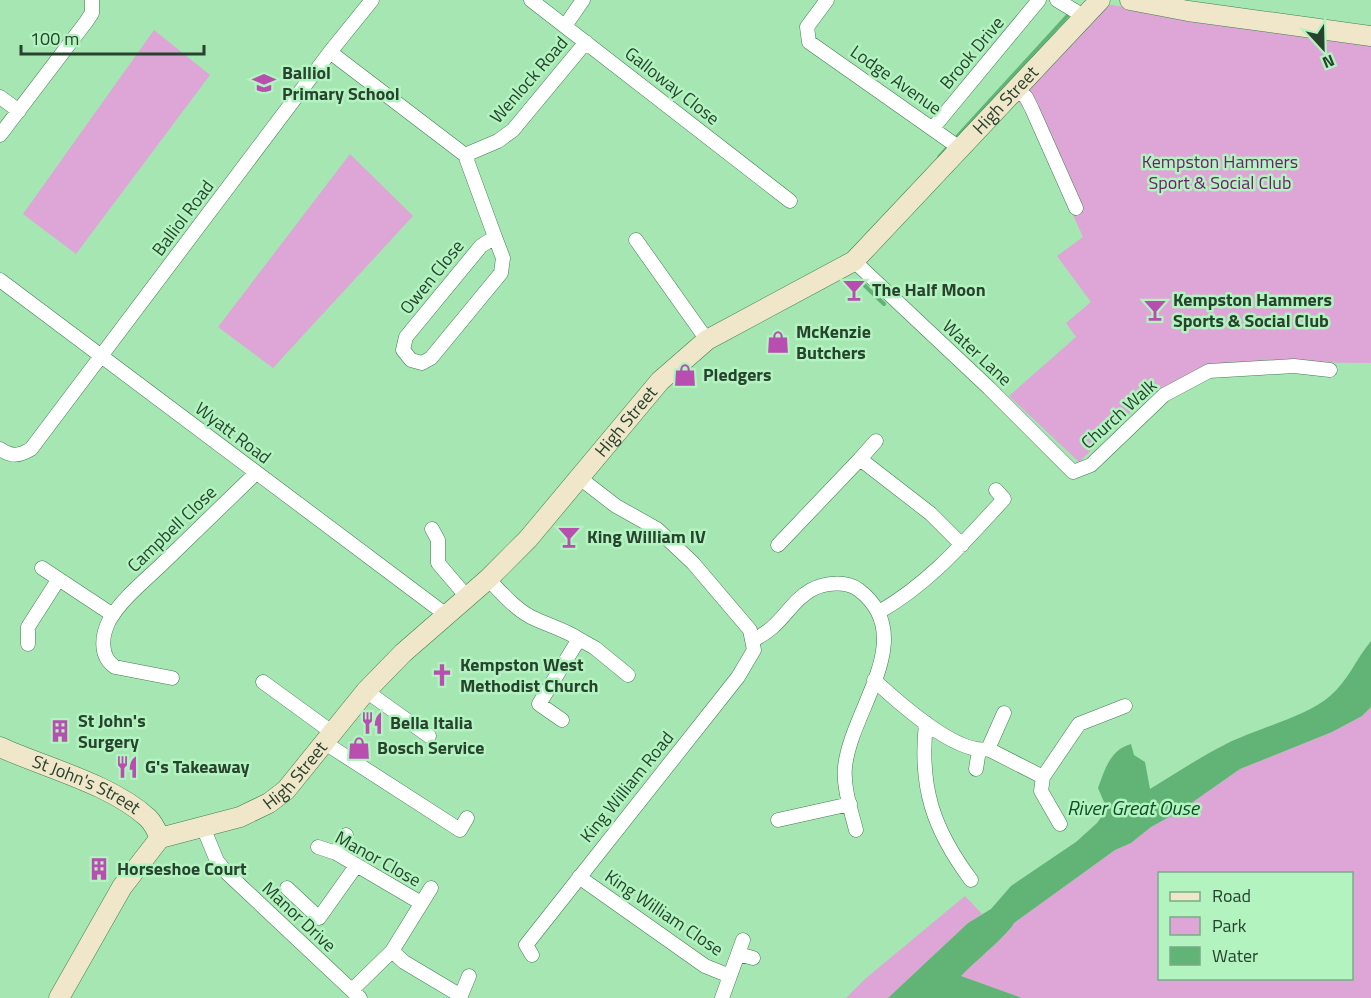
<svg xmlns="http://www.w3.org/2000/svg" width="1371" height="998" font-family="'Titillium Web',sans-serif">
<rect width="100%" height="100%" fill="#a5e6b3"/>
<path fill="#dda6d6" fill-rule="evenodd" d="M1110,5L1371,39V363L1272,362L1207,368L1147,396L1079,462L1009,396L1076,337L1066,323L1091,302L1057,256L1083,237L1027,113L1016,99L1085,25Z
M154,30L210,75L76,254L23,214Z
M350,154L413,216L273,368L218,327Z
M1371,707V998H1022L960,976C972,964 1009,934 1014,923L1115,850L1131,843L1151,827L1180,811L1240,769L1332,732L1362,716ZM1160,874H1352V978H1160Z
M965,896L982,914L968,923L888,998H846L865,979Z"/>
<path fill="#61b476" d="M1371,641V707L1362,716L1332,732L1240,769L1180,811L1151,827L1131,843L1115,850L1014,923C1009,934 973,963 961,976L1022,998H888L968,923L991,909L1011,886L1076,842L1097,823L1107,809L1098,788C1105,769 1110,750 1131,744L1134,755L1145,762L1150,789C1175,774 1200,757 1226,744C1255,729 1306,717 1330,696C1348,681 1356,659 1371,641Z"/>
<g fill="none" stroke-linecap="round" stroke-linejoin="round">
<path stroke="#61b476" stroke-width="4" d="M955,139L1071,12
M939,157L950,145
M860,281L884,304"/>
<g stroke="#417f51" stroke-width="15">
<path id="street" d="M531,0L790,201
M827,0L807,27L809,42L961,149
M1057,0L1085,17
M565,26L583,0
M330,52L465,155L495,237
M1016,90L1026,97L1032,109L1076,208
M0,97L19,111
M933,128L1039,0
M0,135L86,22L92,13V0
M465,155L498,141L513,130L586,42
M495,237L503,258L501,273L431,358L422,363L411,360L403,350L406,337L481,246Z
M636,240L707,340
M854,261L989,388L1073,472L1091,465L1164,395L1209,371L1294,366L1330,370
M0,280L445,614
M876,441L860,459L931,514L962,545
M0,449C12,457 19,456 31,449L330,52L372,0
M432,529L438,540V563L467,597
M778,545L860,459
M42,568L113,615
M488,579C501,592 514,608 531,617C547,625 564,629 579,639L539,704L562,720
M879,612C930,583 965,541 1004,499L996,490
M579,639L595,648L628,675
M753,640C783,626 788,603 811,590C825,582 847,581 859,590C920,637 851,709 845,767C843,787 851,810 856,830
M28,644V627L58,580
M172,678L115,667C100,657 101,637 109,621C120,601 142,583 159,567C192,535 224,504 256,473
M874,680C898,702 956,755 988,749L1043,777L1079,724L1125,706
M263,682L333,733
M366,691L429,736
M926,723C919,787 933,829 971,880
M325,743L460,830L467,818
M988,749L1004,713
M976,769L979,750
M1043,777L1041,791L1060,824
M778,820L850,804
M203,827L217,861L227,873L360,998
M318,847L336,853L421,903
M336,853L346,835
M579,877L705,966L730,976
M287,888L319,918L356,866
M392,951L404,962L461,996
M738,954L753,958
M532,955L526,945L738,677L754,650L750,630L693,563L657,529L616,506L581,479
M352,990L392,951L431,888
M460,998L469,976
M722,998L743,940"/>
</g>
<g stroke="#417f51" stroke-width="21">
<g id="secondary">
<path d="M1130,0L1188,11L1371,36"/>
<path id="s1" d="M0,747C46,768 111,784 148,818C153,823 157,831 160,838"/>
<path id="s2" d="M160,838L240,817L269,803L286,790L366,691L403,653L488,579L528,539L660,381L707,340L854,261L1100,0"/>
<path d="M59,998L122,887L160,838"/>
</g>
</g>
<use href="#street" stroke="#fff" stroke-width="14"/>
<use href="#secondary" stroke="#f0e6ca" stroke-width="20"/>
</g>
<defs>
<g id="school-bare" transform="scale(1.8)"><path d="M0-5L7-2L0 1L-7-2ZM-4 1L0 2.5L4 1V4Q0 6-4 4Z" fill="#b84eb0" stroke="#b2f3c0" stroke-width="2.5" paint-order="stroke"/></g>
<g id="bar-bare" transform="scale(1.8)"><path d="M-6-5H6L.8 .8V4.5H3.5V6h-7V4.5H-.8V.8Z" fill="#b84eb0" stroke="#b2f3c0" stroke-width="2.5" paint-order="stroke"/></g>
<g id="shop-bare" transform="scale(1.8)"><path d="M-5-2.5h2.3a2.7 3.5 0 0 1 5.4 0H5L5.5 6h-11ZM-1.5-2.5h3a1.5 2.3 0 0 0-3 0Z" fill="#b84eb0" stroke="#b2f3c0" stroke-width="2.5" paint-order="stroke"/></g>
<g id="church-bare" transform="scale(1.8)"><path d="M-1.2-6h2.4v3.5h3.3v2.4h-3.3V6h-2.4V-.1h-3.3v-2.4h3.3Z" fill="#b84eb0" stroke="#b2f3c0" stroke-width="2.5" paint-order="stroke"/></g>
<g id="restaurant-bare" transform="scale(1.8)"><path d="M-5-6h1v4h1v-4h1v4h1v-4h1v5L-1.5 .5V6h-2V.5L-5-1ZM5-6V6H3V1.5H1.5Q1.5-4 5-6Z" fill="#b84eb0" stroke="#b2f3c0" stroke-width="2.5" paint-order="stroke"/></g>
<g id="building-bare" transform="scale(1.8)"><path d="M-4-6H4V6H1V3H-1V6H-4ZM-2.5-4.3h1.7v1.8h-1.7ZM.8-4.3h1.7v1.8H.8ZM-2.5-1h1.7V.8h-1.7ZM.8-1h1.7V.8H.8Z" fill="#b84eb0" stroke="#b2f3c0" stroke-width="2.5" paint-order="stroke"/></g>
</defs>
<g fill-rule="evenodd">
<use href="#school-bare" x="264" y="83"/>
<use href="#bar-bare" x="854" y="290"/>
<use href="#bar-bare" x="1155" y="310"/>
<use href="#shop-bare" x="778" y="342"/>
<use href="#shop-bare" x="685" y="375"/>
<use href="#bar-bare" x="569" y="537"/>
<use href="#church-bare" x="442" y="675"/>
<use href="#restaurant-bare" x="372" y="723"/>
<use href="#building-bare" x="60" y="731"/>
<use href="#shop-bare" x="359" y="748"/>
<use href="#restaurant-bare" x="127" y="767"/>
<use href="#building-bare" x="99" y="869"/>
</g>
<g text-anchor="middle" stroke-width="5" stroke-linejoin="round" paint-order="stroke">
<g font-size="18" fill="#27422d" stroke="#b2f3c0">
<text transform="translate(972 53) rotate(-50)" y="6">Brook Drive</text>
<text transform="translate(529 80) rotate(-49)" y="6">Wenlock Road</text>
<text transform="translate(896 80) rotate(35)" y="6">Lodge Avenue</text>
<text transform="translate(672 86) rotate(38)" y="6">Galloway Close</text>
<text dy="6" stroke="none"><textPath href="#s2" startOffset="1142">High Street</textPath></text>
<text transform="translate(183 218) rotate(-53)" y="6">Balliol Road</text>
<text transform="translate(432 277) rotate(-51)" y="6">Owen Close</text>
<text transform="translate(977 353) rotate(43)" y="6">Water Lane</text>
<text transform="translate(1119 414) rotate(-42)" y="6">Church Walk</text>
<text dy="6" stroke="none"><textPath href="#s2" startOffset="639">High Street</textPath></text>
<text transform="translate(233 433) rotate(37)" y="6">Wyatt Road</text>
<text transform="translate(172 529) rotate(-44)" y="6">Campbell Close</text>
<text dy="6" stroke="none"><textPath href="#s2" startOffset="153">High Street</textPath></text>
<text dy="6" stroke="none"><textPath href="#s1" startOffset="94">St John's Street</textPath></text>
<text transform="translate(627 787) rotate(-51)" y="6">King William Road</text>
<text transform="translate(378 859) rotate(29)" y="6">Manor Close</text>
<text transform="translate(664 913) rotate(34)" y="6">King William Close</text>
<text transform="translate(299 917) rotate(43)" y="6">Manor Drive</text>
</g>
<g font-size="18" font-weight="bold" fill="#27422d" stroke="#b2f3c0" text-anchor="start">
<text x="282" y="79">Balliol<tspan x="282" dy="21">Primary School</tspan></text>
<text x="872" y="296">The Half Moon</text>
<text x="1173" y="306">Kempston Hammers<tspan x="1173" dy="21">Sports &amp; Social Club</tspan></text>
<text x="796" y="338">McKenzie<tspan x="796" dy="21">Butchers</tspan></text>
<text x="703" y="381">Pledgers</text>
<text x="587" y="543">King William IV</text>
<text x="460" y="671">Kempston West<tspan x="460" dy="21">Methodist Church</tspan></text>
<text x="78" y="727">St John's<tspan x="78" dy="21">Surgery</tspan></text>
<text x="390" y="729">Bella Italia</text>
<text x="377" y="754">Bosch Service</text>
<text x="145" y="773">G's Takeaway</text>
<text x="117" y="875">Horseshoe Court</text>
</g>
<g font-size="18" fill="#701b6b" stroke="#b2f3c0">
<text x="1220" y="168">Kempston Hammers<tspan x="1220" dy="21">Sport &amp; Social Club</tspan></text>
</g>
<g font-size="20" font-style="italic" fill="#104e26" stroke="#b2f3c0">
<text x="1133" y="815">River Great Ouse</text>
</g>
</g>
<rect x="1158" y="872" width="195" height="108" fill="#b2f3c0" stroke="#7aac85" stroke-width="1.5"/>
<rect x="1170" y="892" width="30" height="9" fill="#f0e6ca" stroke="#7aac85" stroke-width="1.5"/>
<text x="1212" y="902" font-size="18" fill="#27422d">Road</text>
<rect x="1170" y="917" width="30" height="18" fill="#dda6d6" stroke="#7aac85" stroke-width="1.5"/>
<text x="1212" y="932" font-size="18" fill="#27422d">Park</text>
<rect x="1170" y="947" width="30" height="18" fill="#61b476" stroke="#7aac85" stroke-width="1.5"/>
<text x="1212" y="962" font-size="18" fill="#27422d">Water</text>
<g transform="translate(1323 48) rotate(158)" stroke="#b2f3c0" stroke-width="4.5" paint-order="stroke">
<path d="M0-4.5L10 22L0 15L-10 22Z" fill="#27422d"/>
<text y="-9" font-size="16" font-weight="bold" text-anchor="middle" fill="#27422d">N</text>
</g>
<path d="M21 45v9h183v-9" fill="none" stroke="#27422d" stroke-width="3"/>
<text x="30" y="45" font-size="18" fill="#27422d" stroke="#b2f3c0" stroke-width="4.5" paint-order="stroke">100 m</text>
</svg>
